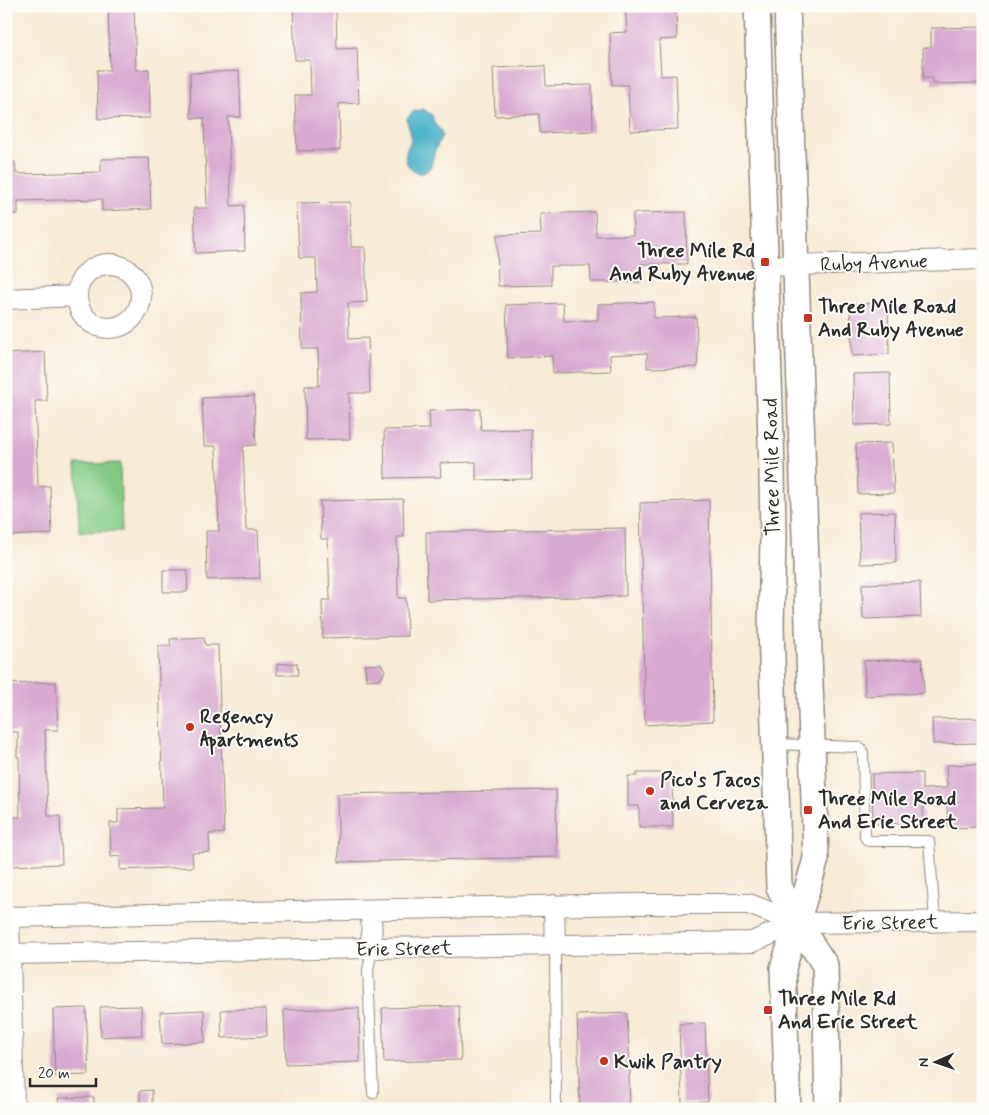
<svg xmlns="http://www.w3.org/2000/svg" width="989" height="1115" font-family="Mynerve,sans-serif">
<rect width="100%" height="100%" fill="#fdfcf7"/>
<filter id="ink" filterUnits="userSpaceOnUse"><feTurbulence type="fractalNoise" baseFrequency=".02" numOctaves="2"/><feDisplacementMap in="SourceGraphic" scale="10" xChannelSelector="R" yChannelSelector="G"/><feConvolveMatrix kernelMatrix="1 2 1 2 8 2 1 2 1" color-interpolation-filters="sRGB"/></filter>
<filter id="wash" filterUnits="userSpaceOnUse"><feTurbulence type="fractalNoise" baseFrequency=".0096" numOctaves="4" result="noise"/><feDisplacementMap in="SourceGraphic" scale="20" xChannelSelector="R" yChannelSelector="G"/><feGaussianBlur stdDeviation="1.12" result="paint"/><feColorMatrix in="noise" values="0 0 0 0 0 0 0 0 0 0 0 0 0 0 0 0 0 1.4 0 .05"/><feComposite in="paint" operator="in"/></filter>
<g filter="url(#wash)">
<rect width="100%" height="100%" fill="#f7ead6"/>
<path fill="#81c985" stroke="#567a58" d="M120,463L122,531L79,532L76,464Z"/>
<path fill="#4db4cb" stroke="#3c707b" d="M423,109L432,115L434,123L441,131L442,136L435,150L431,167C428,170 425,173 421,173C411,174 403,161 406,153C407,147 411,144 411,137C411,131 407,125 407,118L413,112Z"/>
<g id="blocks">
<path fill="#d7a9d0" d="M108,6H134L136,70L149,69L150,118L98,119L97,70H110Z
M293,6H336L337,49L357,48L359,103L339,104L340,150L297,151L295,95H311L310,60H295Z
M625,6H676L677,39L659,40L661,76L676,75L678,129L630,131L628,85H612L610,33L627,32Z
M983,27V83L932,84V78H923V48L931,47V28Z
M545,66L546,86L592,85L593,131L540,133L539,114L495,116L493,68Z
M239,71L241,117H228L231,206L244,205L245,251L196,253L194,208H207L204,118H191L190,73Z
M149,158L151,209L102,211V199L18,201V214H6V162H15L16,174L101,172V159Z
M350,202L351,247H365L367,302L348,303L349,339L368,338L370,393H349L350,439L306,440L305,386H319L318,349H302L301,293L317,292L316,258H299L297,203Z
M595,212L596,236L633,235V213L686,212L687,264H641V282H591L590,266H551V285L498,286L497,235L541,234L540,214Z
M654,302V318L696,317L698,367L647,368V353L610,355L611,371L553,373L552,356L508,358L506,305L563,303L564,321L598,320V304Z
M888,303L889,354L852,356L850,304Z
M45,352L47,401H35L38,487L50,486L52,534L6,536V487H10L6,402V354Z
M890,373L891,424L854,425L853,374Z
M254,396L256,445L243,446L246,530H258L260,578L207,580L206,531H219L216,446H204L202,398Z
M480,409L481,430L531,429L532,479L476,480V462L440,463L441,477L385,478L384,430L430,429L429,411Z
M892,443L894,493L858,494L856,444Z
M403,499L404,537H397L398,598H406L407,636L323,638L322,600H330L328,539H321L320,501Z
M709,500L713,721L645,725L640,503Z
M895,512L896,563L860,564L858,513Z
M625,528L626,596L427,600L426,532Z
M163,570H188L187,592H163Z
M920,582L921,617L863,619L862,584Z
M204,637L205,645H218L224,833L209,834L210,852L192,853L193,867L120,870V856L111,857L110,823H118V809L163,808L158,646H171L170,639Z
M922,659L924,693L865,696L864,661Z
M297,663L298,675H277V664Z
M381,664L385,670L381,679L366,680L365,665Z
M56,682L58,730H45L48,816H60L62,864L10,866L8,837H9L8,817H20L19,757H17V748H18V732H6V684Z
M982,718L983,743L933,744L932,719Z
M983,764V827L948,828L947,805L923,806V823L873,824L872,774L922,773V789L947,788L946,765Z
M637,773H672L673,827H639V806H628V776H637Z
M556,790L557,857L339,862L337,794Z
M141,1006L142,1035L101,1037L100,1007Z
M459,1006L461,1060L384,1062L382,1008Z
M86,1008L89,1075L55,1076L53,1009Z
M359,1008L360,1062L286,1064L284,1010Z
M266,1009L267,1036L222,1038L221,1010Z
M204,1010L205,1042L162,1044L160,1012Z
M627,1013L630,1073L629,1077L630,1109H580L577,1015Z
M705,1023L708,1102L682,1103L679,1024Z
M152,1090V1109H140V1091Z
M94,1097V1109H59L58,1098Z"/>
</g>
</g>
<g filter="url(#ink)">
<use href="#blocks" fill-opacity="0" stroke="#918a80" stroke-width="1"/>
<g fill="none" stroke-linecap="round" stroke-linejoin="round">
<g stroke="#918a80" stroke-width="12">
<path id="service" d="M775,744L857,747L861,748L863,753L865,837L868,841H929L935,921
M555,946L556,1109
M372,949L368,970L373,1093"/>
</g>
<g stroke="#918a80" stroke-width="22">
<path id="minor" d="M77 296a32 32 0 1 1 64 0a32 32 0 1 1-64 0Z
M766,266L983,259
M6,299L77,296
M554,905L555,946
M371,910L372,949
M6,917L634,904H749L797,923
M9,917L14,1109
M6,954L752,942L797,923L983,921"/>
</g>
<g stroke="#918a80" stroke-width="28">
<path id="tertiary" d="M757,6L772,472L773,539L771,626L779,887L797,923L816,859L787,6
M797,923L825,965L828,1109
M788,1109L783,968L797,923"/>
</g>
<use href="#service" stroke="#fff" stroke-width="10"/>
<use href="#minor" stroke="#fff" stroke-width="20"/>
<use href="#tertiary" stroke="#fff" stroke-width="25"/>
</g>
</g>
<g fill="#c8321e" stroke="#fdfcf7" stroke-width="2">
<rect x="760" y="257" width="10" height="10" rx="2.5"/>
<rect x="803" y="313" width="10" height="10" rx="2.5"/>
<circle cx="190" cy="727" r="5"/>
<circle cx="650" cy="791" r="5"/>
<rect x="803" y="805" width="10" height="10" rx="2.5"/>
<rect x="763" y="1005" width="10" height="10" rx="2.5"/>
<circle cx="604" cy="1061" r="5"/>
</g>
<g text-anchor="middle" stroke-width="4" stroke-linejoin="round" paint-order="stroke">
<g font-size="20" font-weight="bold" fill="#2b2b2b" stroke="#fdfcf7" text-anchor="start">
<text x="755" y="257" text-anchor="end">Three Mile Rd<tspan x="755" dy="23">And Ruby Avenue</tspan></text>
<text x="818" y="313">Three Mile Road<tspan x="818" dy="23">And Ruby Avenue</tspan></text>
<text x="200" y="723">Regency<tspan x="200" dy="23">Apartments</tspan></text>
<text x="660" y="786">Pico's Tacos<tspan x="660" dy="23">and Cerveza</tspan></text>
<text x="818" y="805">Three Mile Road<tspan x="818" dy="23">And Erie Street</tspan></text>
<text x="778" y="1005">Three Mile Rd<tspan x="778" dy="23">And Erie Street</tspan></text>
<text x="614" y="1068">Kwik Pantry</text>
</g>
<g font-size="20" fill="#2b2b2b" stroke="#fdfcf7">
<text transform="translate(874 262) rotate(-2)" y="7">Ruby Avenue</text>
<text transform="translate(771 467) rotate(-91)" y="7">Three Mile Road</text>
<text transform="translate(890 922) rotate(-1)" y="7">Erie Street</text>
<text transform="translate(404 948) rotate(-1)" y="7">Erie Street</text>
</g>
</g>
<rect width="989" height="1115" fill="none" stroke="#fdfcf7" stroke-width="25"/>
<g transform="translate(936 1062) rotate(268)" stroke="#fdfcf7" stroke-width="4" paint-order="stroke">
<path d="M0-4L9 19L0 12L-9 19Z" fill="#2b2b2b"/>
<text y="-8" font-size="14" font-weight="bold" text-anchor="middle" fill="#2b2b2b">N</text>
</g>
<path d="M30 1078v8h66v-8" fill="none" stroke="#2b2b2b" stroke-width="2.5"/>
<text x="38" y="1078" font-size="15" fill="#2b2b2b" stroke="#fdfcf7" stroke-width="4" paint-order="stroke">20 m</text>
</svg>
